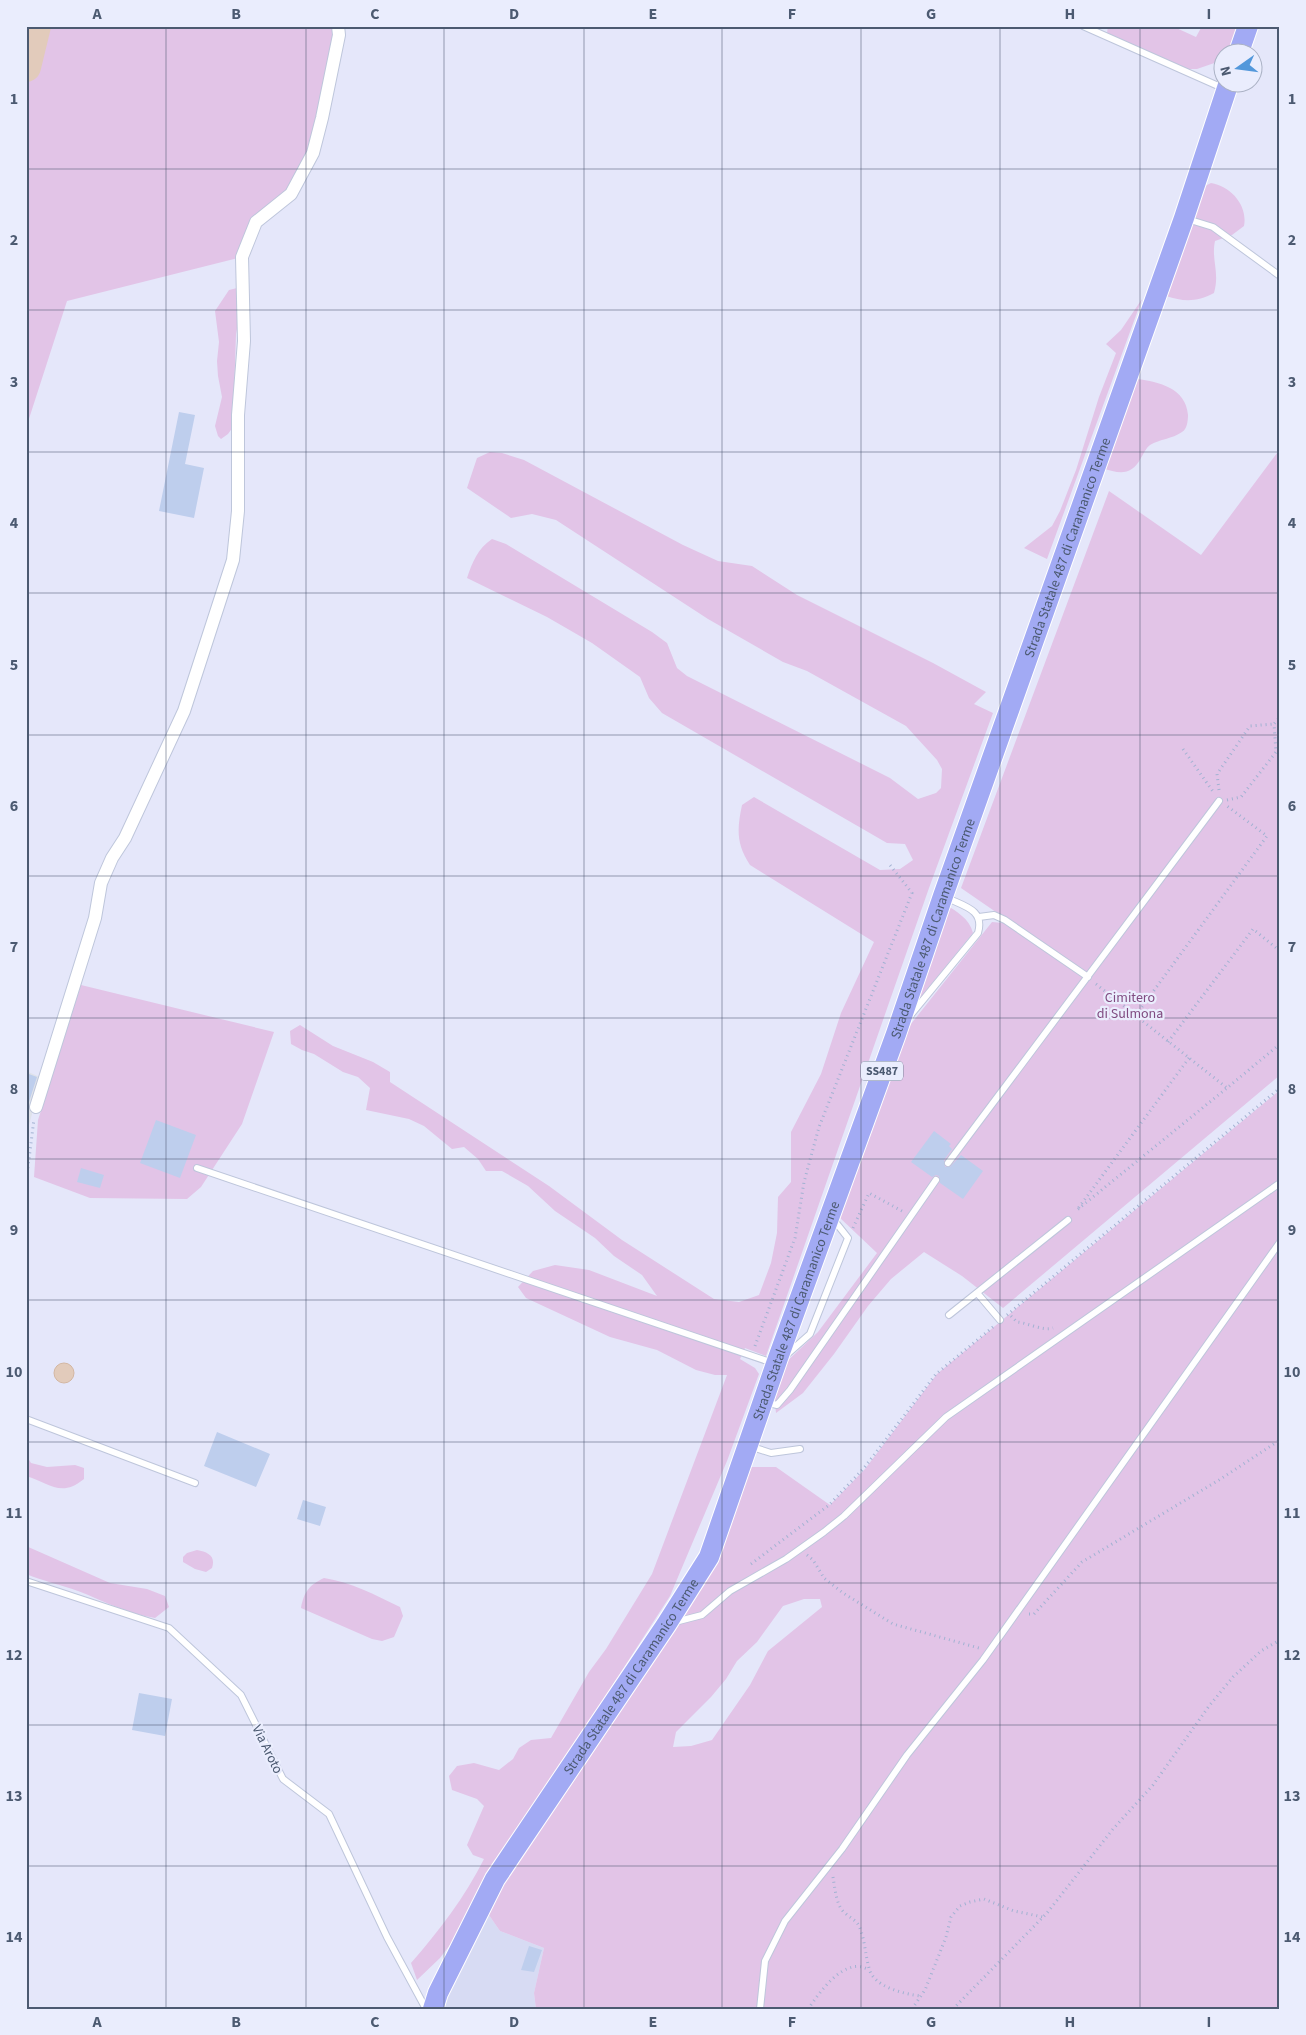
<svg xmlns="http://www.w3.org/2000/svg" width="1306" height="2035" font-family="'Source Sans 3',sans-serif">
<rect width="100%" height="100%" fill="#e5e7fa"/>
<path fill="#d7dbf3" d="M482,1905L500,1931L544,1948L534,1993L536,2009H425Z"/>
<path fill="#dfe2ea" d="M26,1071L42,1078L29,1125L26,1147Z"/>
<path fill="#e2c4e7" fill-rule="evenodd" d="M26,26H337L313,153L291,193L256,222L242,257L67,301L26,428Z
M1108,26H1172L1196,37L1202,26H1239L1230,52H1224L1223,60L1197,69H1184L1107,33Z
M1211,183C1231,186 1248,206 1244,226L1232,235L1215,241C1211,260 1220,272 1214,293C1197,302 1184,302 1166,296L1203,187Z
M237,288L240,314L236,334L233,427L228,434L221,439L218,436L215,426L222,397L218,376L217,361L219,342L215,311L229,290Z
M1142,299L1047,559L1024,548L1052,526L1060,511L1076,470L1099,397L1116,353L1106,344L1121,330Z
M1137,379C1159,382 1186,388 1188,415C1188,421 1187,429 1182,432C1172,439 1160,439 1150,445C1146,448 1144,453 1141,458C1131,476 1120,474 1102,468Z
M1280,449V1075L1003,1308L962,1276L924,1252L891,1279L868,1306L834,1354L803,1393L776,1413L774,1393L784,1364L818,1332L877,1253L839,1217L899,1039L992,922L1003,923L1006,919L961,888L1109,491L1201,555Z
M490,452L502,453L524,460L683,545L718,561L752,566L797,595L933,663L986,692L974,704L993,713L929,888L766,1356L745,1348L740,1359L755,1368L759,1374L727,1461L670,1596L579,1737L494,1863L456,1937L440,1958L417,1980L411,1963C439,1931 465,1897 484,1859L473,1855L467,1845L484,1806L477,1799L452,1790L449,1776L457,1766L474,1763L499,1770L513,1759L519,1748L531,1740L551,1738L589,1672L606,1649L652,1574L727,1375H715L696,1370L657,1350L610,1337L526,1298L518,1287L533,1271L555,1265L589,1270L657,1296L642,1275L614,1256L595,1238L555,1211L528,1186L502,1171H486L478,1159L464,1147L452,1149L424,1126L409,1119L366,1110L370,1088L358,1077L343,1072L314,1054L302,1050L291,1044L290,1031L300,1025L333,1046L373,1062L390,1072V1082L549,1186L622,1240L714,1299L739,1302L759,1295L771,1263L777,1233L778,1197L791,1182V1132L821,1074L841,1013L874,942L750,865C736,844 737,829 742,805L754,797L880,870L900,869L913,860L905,844L887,843L662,713L649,698L640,677L592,643L547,617L467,578C472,563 478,548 492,539L506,544L652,632L667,643L677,668L687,676L890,778L918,799L936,793L941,788L942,769L937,760L906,726L807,671L783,662L708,619L556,520L532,514L511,518L467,488L477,458Z
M945,904C957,912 969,918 973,933L911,1009Z
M81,985L274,1032L242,1124L201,1187L187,1199L90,1198L34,1177L38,1120Z
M1280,1090V2009H536L534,1993L544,1948L500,1931L482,1905L666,1625L745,1467H776L830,1505L865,1469L937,1374ZM804,1599H820L822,1607L768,1651L750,1685L712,1740L691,1746L673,1747L676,1732L711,1697L726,1679L737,1661L757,1642L783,1606Z
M26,1455L31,1463L47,1467L75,1465L84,1468V1479C61,1498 49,1483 26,1476Z
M26,1546L110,1583L147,1589L165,1596L169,1607L155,1618C128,1614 104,1601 78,1591C61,1585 43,1581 26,1574Z
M197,1550C208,1552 216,1556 212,1568L206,1572L195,1569L183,1562V1557L187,1553Z
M324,1578C351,1582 375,1595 400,1607L403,1616L394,1637L382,1641L372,1639L301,1608C304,1592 309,1585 324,1578Z"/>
<path fill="#e2cbbb" stroke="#d3b7a2" d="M54 1373a10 10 0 1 1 20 0a10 10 0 1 1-20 0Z"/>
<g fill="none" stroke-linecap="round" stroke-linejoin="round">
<path stroke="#e2cbbb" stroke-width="30" d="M26,67L36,26"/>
</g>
<path fill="#beceed" d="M179,412L195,415L185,464L204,468L194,518L159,511Z
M26,1073L37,1077L28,1105L29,1116H26Z
M156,1120L196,1135L180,1178L140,1163Z
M934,1131L951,1144L949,1146L952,1149L944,1160L945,1167H950L961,1155L983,1171L963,1199L940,1183L939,1176L936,1175L932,1177L911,1162Z
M81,1168L104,1175L100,1188L77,1182Z
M217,1432L270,1454L256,1487L204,1466Z
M303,1500L326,1507L320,1526L297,1519Z
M139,1693L172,1699L165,1736L132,1730Z
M529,1946L542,1950L534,1972L521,1970Z"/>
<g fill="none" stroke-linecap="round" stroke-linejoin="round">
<g stroke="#bec6db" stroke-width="8">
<path id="service" d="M1083,26L1225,89
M1187,219L1213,227L1280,276
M979,917L994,915L1005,920L1088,977
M909,1017L978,933C985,909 963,906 945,897
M948,1163L1219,801
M197,1168L773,1363
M978,1294L1000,1320
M949,1315L1068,1220
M784,1357L810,1334L848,1238L833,1219
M765,1402L777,1405L790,1390L936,1180
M26,1419L195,1483
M749,1446L771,1453L800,1449
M26,1581L169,1628L241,1695L283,1779L329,1814L387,1937L426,2009
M675,1622L702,1615L730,1591L786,1559L824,1532L844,1516L946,1417L1280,1183
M760,2009L765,1961L785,1921L842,1849L907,1755L983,1660L1280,1242"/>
</g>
<g stroke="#bec6db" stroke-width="14">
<path id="minor" d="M36,1107L95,918L101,883L112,858L125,838L184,711L233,560L238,511V415L244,341L242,257L256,222L291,194L313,153L322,118L339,35L338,26"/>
</g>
<g stroke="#fff" stroke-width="22">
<g id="primary">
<path d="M1239,52L1248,26"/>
<path id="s1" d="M433,2009L438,1993L495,1879L666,1625L709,1557L778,1358L896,1034L943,896L1184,218L1229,82"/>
</g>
</g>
<path stroke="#a2b2d2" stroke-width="3" stroke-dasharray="1 4" stroke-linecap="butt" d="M1183,749L1214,793
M1219,790L1217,774L1250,726L1274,724
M1227,800L1241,797L1276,752L1274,724L1280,717
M1096,984L1227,1088L1280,1044
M1136,1015L1267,836L1227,806
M1168,1042L1253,929L1280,951
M1189,1058L1077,1210L1227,1088
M26,1183L34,1119
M853,1228L869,1193L902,1211
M1007,1315L1280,1088
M1011,1316L1017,1322C1028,1323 1042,1331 1053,1328
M755,1346L795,1238L804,1182L819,1127L912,893L890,865
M807,1555L813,1560L824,1578L843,1593L893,1624L979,1648
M751,1564L829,1505L864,1468L936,1374L993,1327
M1029,1614H1034L1082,1562L1219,1480L1280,1440
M833,1877C835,1888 836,1906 845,1913C850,1918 856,1920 859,1926C865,1939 865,1954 869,1968C873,1987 904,1994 921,1996
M808,2009C820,1992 845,1955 869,1970
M912,2009L925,1990L946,1937L951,1917L960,1906L970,1902L984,1899L1014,1911L1043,1917
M953,2009L1047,1913L1113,1829L1153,1785L1209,1706L1233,1677L1261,1651L1280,1640"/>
<use href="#service" stroke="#fff" stroke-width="6"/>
<use href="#minor" stroke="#fff" stroke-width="12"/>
<use href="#primary" stroke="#a2aaf4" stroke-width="20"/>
</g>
<path fill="none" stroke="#4c5a71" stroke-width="1" stroke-opacity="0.55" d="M166,26V2009M306,26V2009M444,26V2009M584,26V2009M722,26V2009M861,26V2009M1000,26V2009M1140,26V2009M26,169H1280M26,310H1280M26,452H1280M26,593H1280M26,735H1280M26,876H1280M26,1018H1280M26,1159H1280M26,1300H1280M26,1442H1280M26,1583H1280M26,1725H1280M26,1866H1280"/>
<g text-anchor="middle" stroke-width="4.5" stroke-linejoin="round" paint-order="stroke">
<rect fill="#eaedfd" stroke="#7b869b" stroke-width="1" x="861" y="1061.5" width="42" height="19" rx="4"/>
<g font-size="12" font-weight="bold" fill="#4c5a71">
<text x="882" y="1075">SS487</text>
</g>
<g font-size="14" fill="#4c5a71" stroke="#eaedfd">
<text dy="5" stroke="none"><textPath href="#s1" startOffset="1602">Strada Statale 487 di Caramanico Terme</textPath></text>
<text dy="5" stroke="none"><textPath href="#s1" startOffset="1198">Strada Statale 487 di Caramanico Terme</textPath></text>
<text dy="5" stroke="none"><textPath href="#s1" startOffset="792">Strada Statale 487 di Caramanico Terme</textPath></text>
<text dy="5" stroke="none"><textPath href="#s1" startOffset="388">Strada Statale 487 di Caramanico Terme</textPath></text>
<text transform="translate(268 1749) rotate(64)" y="5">Via Aroto</text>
</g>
<g font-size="14" fill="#804b81" stroke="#eaedfd">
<text x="1130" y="1002">Cimitero<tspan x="1130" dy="16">di Sulmona</tspan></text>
</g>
</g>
<rect width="1306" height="2035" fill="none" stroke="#eaedfd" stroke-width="55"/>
<g transform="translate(1238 68) rotate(256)"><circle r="24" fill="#eaedfd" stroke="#abb2c5"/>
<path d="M0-4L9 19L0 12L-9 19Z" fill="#5398db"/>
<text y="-8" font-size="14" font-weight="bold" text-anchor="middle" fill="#4c5a71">N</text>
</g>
<rect x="28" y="28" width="1250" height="1980" fill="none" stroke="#4c5a71" stroke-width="2"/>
<g font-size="16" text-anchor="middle" font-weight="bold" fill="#4c5a71">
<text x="97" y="19">A</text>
<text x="236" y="19">B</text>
<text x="375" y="19">C</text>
<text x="514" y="19">D</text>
<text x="653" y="19">E</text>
<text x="792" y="19">F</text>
<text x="931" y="19">G</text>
<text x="1070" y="19">H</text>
<text x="1209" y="19">I</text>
<text x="14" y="104">1</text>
<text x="1292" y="104">1</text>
<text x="14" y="245">2</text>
<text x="1292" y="245">2</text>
<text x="14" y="387">3</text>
<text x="1292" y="387">3</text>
<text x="14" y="528">4</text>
<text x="1292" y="528">4</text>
<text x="14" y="670">5</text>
<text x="1292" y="670">5</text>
<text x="14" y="811">6</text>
<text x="1292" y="811">6</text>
<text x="14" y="952">7</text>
<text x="1292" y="952">7</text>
<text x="14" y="1094">8</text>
<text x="1292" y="1094">8</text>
<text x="14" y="1235">9</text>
<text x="1292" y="1235">9</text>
<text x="14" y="1377">10</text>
<text x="1292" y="1377">10</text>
<text x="14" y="1518">11</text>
<text x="1292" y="1518">11</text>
<text x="14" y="1660">12</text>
<text x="1292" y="1660">12</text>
<text x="14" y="1801">13</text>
<text x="1292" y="1801">13</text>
<text x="14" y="1942">14</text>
<text x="1292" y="1942">14</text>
<text x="97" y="2027">A</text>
<text x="236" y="2027">B</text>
<text x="375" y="2027">C</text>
<text x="514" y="2027">D</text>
<text x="653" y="2027">E</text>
<text x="792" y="2027">F</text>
<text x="931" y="2027">G</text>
<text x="1070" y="2027">H</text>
<text x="1209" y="2027">I</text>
</g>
</svg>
